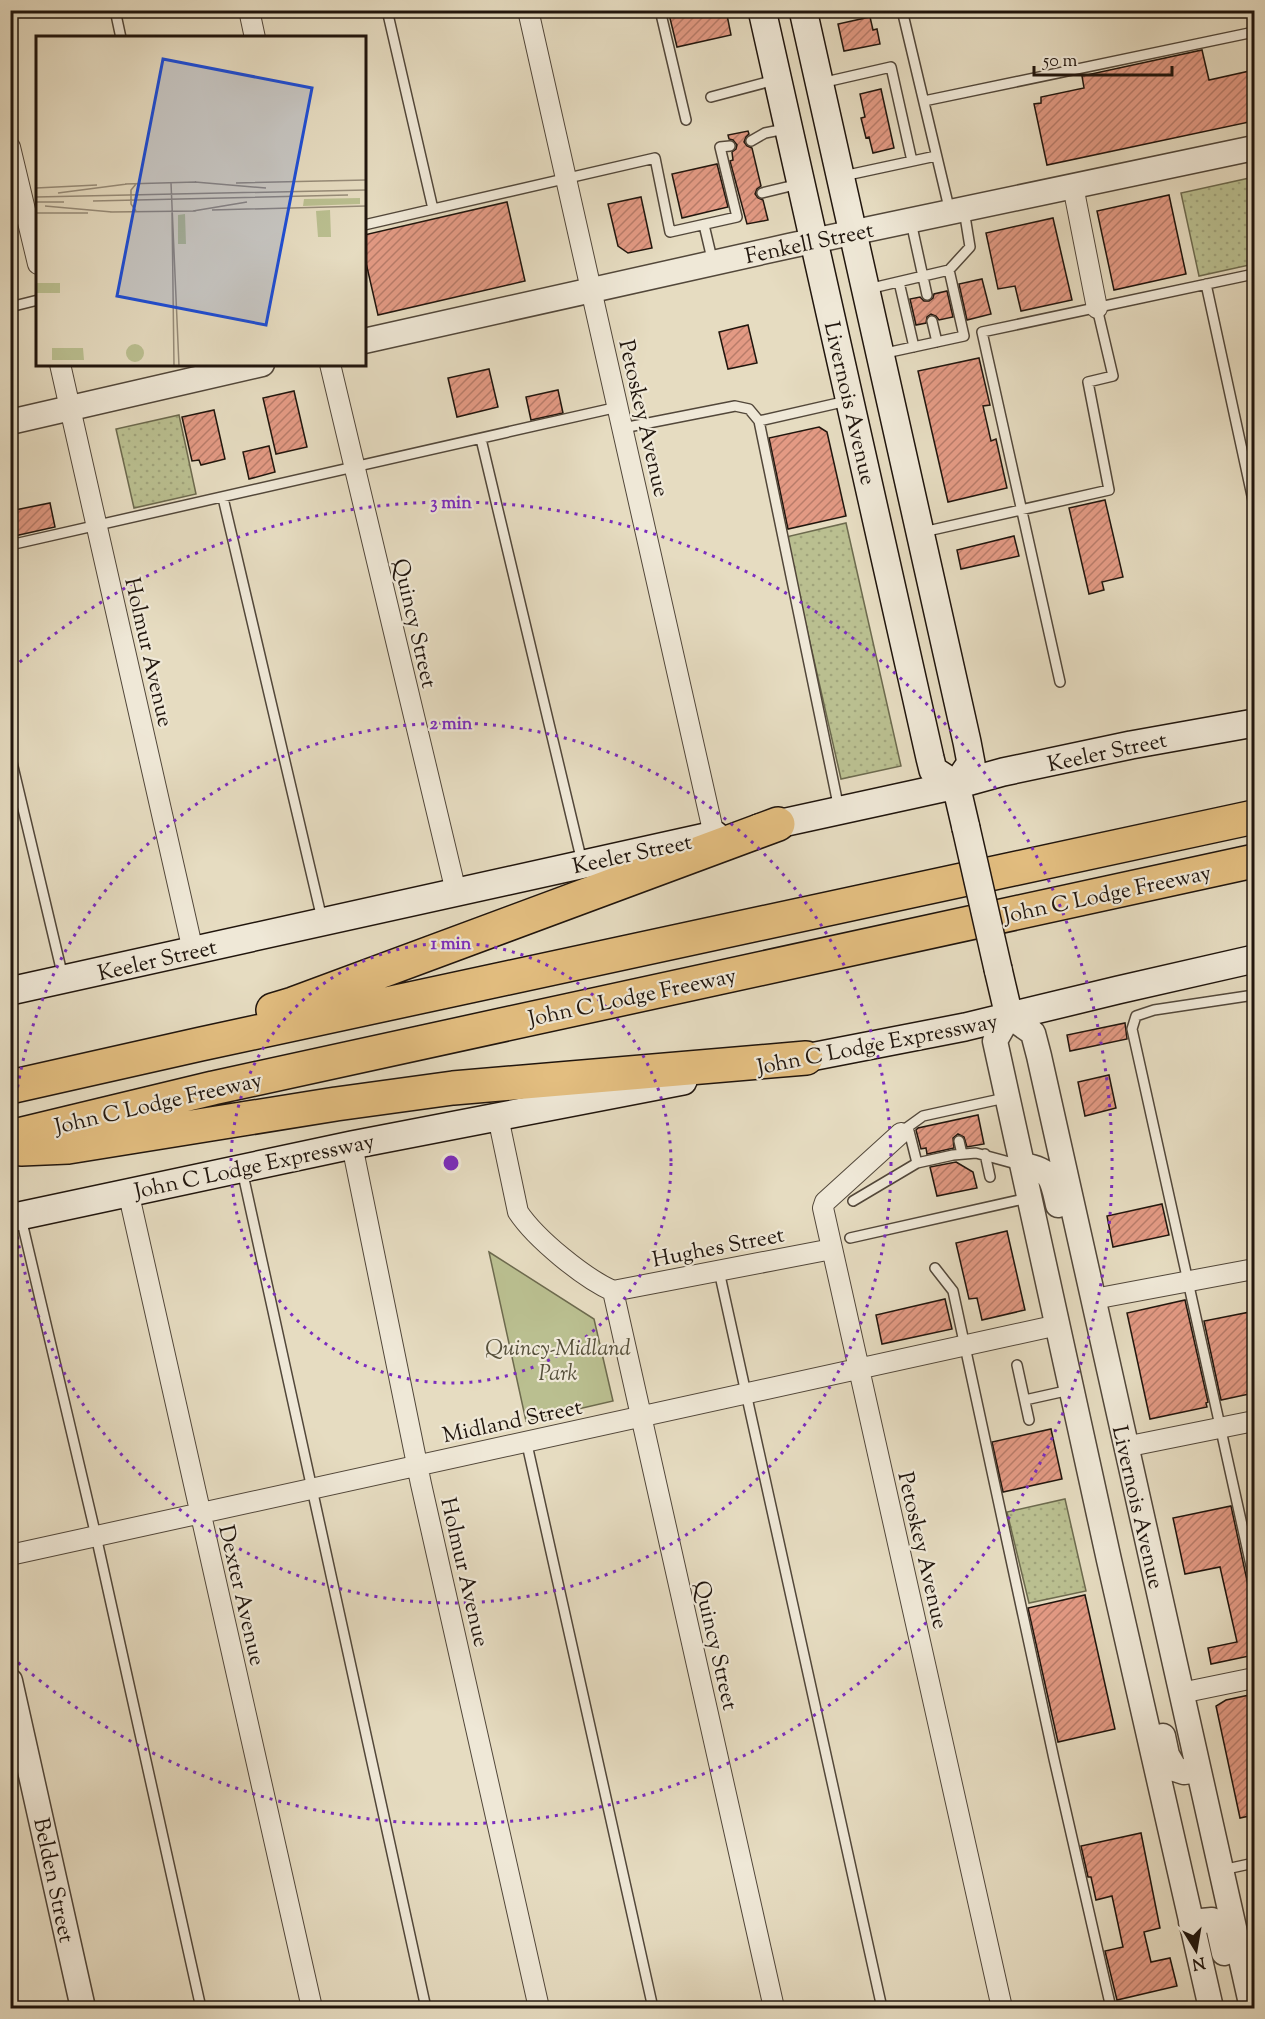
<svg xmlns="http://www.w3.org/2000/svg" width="1265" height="2019" font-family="'Sorts Mill Goudy',serif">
<defs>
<pattern id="grass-dots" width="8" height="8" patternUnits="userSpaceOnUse" patternTransform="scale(1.5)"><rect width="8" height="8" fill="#babf90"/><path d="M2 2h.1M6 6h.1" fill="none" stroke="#a0a37b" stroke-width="1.8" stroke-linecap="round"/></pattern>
<pattern id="building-hatch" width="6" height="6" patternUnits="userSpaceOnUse" patternTransform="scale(1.5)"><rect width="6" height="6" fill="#e39a84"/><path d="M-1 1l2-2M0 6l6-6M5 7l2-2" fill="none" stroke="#b87c6a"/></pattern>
</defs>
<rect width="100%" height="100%" fill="#e6dcc1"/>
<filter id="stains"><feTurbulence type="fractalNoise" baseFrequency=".00333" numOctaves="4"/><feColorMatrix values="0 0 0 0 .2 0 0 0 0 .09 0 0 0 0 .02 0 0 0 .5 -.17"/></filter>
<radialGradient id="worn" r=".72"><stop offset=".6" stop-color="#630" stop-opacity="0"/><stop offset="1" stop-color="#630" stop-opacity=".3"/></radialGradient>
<path fill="url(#grass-dots)" stroke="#6d6a4e" stroke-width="1.5" d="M1254,177V264L1199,276L1181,193Z
M179,415L196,494L134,508L116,429Z
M846,523L901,766L841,779L786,537Z
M1065,1499L1086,1591L1029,1603L1007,1512Z"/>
<path fill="#babf90" stroke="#6d6a4e" stroke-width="1.5" d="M489,1252L594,1319L613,1401L526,1421Z"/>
<path fill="url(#building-hatch)" stroke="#20150d" stroke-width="1.5" d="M668,10H726L731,35L677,47Z
M870,17L873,30L877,29L880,44L844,51L838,24Z
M1202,50L1209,80L1254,70V121L1047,165L1034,104L1041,103V97L1084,88L1082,76Z
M881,89L894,148L873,153L869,137L866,138L861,118L865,117L860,94Z
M748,131L749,134L746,137L744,142L747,146L752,148L761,186L757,189L755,194L758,198L763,200L768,220L747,224L730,161L733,160L732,152L736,149L737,145L733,140L729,139L728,135Z
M717,164L728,207L682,218L672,174Z
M1169,195L1186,274L1114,290L1097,211Z
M641,197L652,248L628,253L618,246L608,204Z
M507,202L525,281L378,315L364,254V235Z
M1053,218L1072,300L1021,311L1015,286L998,289L986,233Z
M982,279L991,314L967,320L959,284Z
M947,291L953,317L939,320L936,316L931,314L927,317L926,323L916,325L910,299L920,297L924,301H929L933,298L934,294Z
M748,325L757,363L728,369L719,332Z
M979,358L990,405L983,406L991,441L996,439L1007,488L948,502L918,371Z
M489,369L498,407L457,417L448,378Z
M558,390L563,413L531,420L526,397Z
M294,391L307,447L276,454L263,398Z
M214,410L225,459L201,465L199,460L192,461L182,417Z
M819,427L827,432L846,516L788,529L769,438Z
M269,446L275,472L249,479L243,452Z
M1105,500L1123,577L1102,582L1104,590L1089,594L1069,508Z
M50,503L55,527L10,537V511Z
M1014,536L1019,556L961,569L957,550Z
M1125,1023L1127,1039L1070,1051L1067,1035Z
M1109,1075L1116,1108L1085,1116L1078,1082Z
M978,1115L984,1144L967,1147L964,1137L958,1134L953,1138L954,1148L927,1154L926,1148L921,1149L916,1130L918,1128Z
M956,1162L973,1172L977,1188L937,1196L930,1167Z
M1162,1204L1169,1235L1113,1247L1107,1216Z
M1007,1231L1025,1310L982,1320L977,1298L969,1299L956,1243Z
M945,1299L952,1329L882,1344L876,1315Z
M1185,1300L1208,1402L1206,1403L1207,1407L1150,1419L1127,1313Z
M1250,1312L1254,1334V1393L1221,1400L1204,1321Z
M1051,1429L1062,1479L1003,1492L992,1442Z
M1231,1506L1254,1613V1655L1211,1664L1208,1648L1237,1642L1220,1567L1185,1574L1173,1518Z
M1085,1595L1115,1729L1058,1742L1028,1608Z
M1254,1694V1815L1240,1818L1216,1706L1226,1700Z
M1141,1833L1160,1928L1144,1932L1151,1962L1170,1958L1177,1986L1117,2000L1105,1951L1123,1947L1112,1896L1096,1900L1091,1877H1088L1081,1846Z"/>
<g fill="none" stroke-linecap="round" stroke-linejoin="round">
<g stroke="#52473a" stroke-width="12">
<path id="service" d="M115,10L121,38
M387,10L433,209
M660,10L686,120
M902,10L950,212
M821,83L891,67L912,161
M711,97L775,80
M924,101L1254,32
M751,141L765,133L785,129
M843,176L936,156
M762,193L799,184
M911,222L927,295
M364,225L655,158L670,232L737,217L720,147L730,146
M704,225L713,263
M949,270L970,247L964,210
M899,282L914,347
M1206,284L1254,505
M868,289L949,270L964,336L881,354
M10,307L38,300
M932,321L937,342
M759,421L847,401
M623,428L735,406L749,409L759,421L839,809
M481,439L582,862
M223,498L322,919
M923,532L1109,490L1088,382L1113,376L1097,308
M10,545L618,407
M1060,682L982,332L1254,274
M10,754L63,977
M1254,995L1154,1010L1136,1016L1132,1029L1254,1579
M908,1127L917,1163L953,1155L976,1153L1020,1165
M905,1129L923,1116L932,1114L1005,1098
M959,1141L962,1154
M985,1154L990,1177
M242,1170L426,2008
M853,1201L917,1163
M21,1218L96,1536L201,2008
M850,1238L1028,1198
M935,1268L953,1291L1054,1759L1111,2008
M719,1271L882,2008
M1017,1365L1029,1420
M1025,1400L1070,1390
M526,1440L653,2008
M1222,1870L1254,1863"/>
</g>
<g stroke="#52473a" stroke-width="22">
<path id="minor" d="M249,10L255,38
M528,10L714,835
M10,147L38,264
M1073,186L1097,308
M60,364L193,951
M330,364L456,892
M498,1117L518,1212C536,1239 584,1278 613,1291
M901,1133L825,1202L823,1208L1002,2008
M352,1145L421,1484L539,2008
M128,1191L312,2008
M613,1291L774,2008
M613,1291L832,1249
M1094,1299L1254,1269
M1125,1447L1254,1421
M10,1555L1058,1325
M1181,1693L1254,1678"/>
</g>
<g stroke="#52473a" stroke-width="27">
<path id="tertiary" d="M364,341L789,246L1254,148
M10,422L262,364
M1023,1165C1052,1170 1052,1178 1058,1205
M10,1681L83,2008
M1163,1736L1167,1755L1175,1769L1184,1772L1198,1770
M1191,1922L1212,1920L1218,1926L1224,1953
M1211,2008L1109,1560L995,1041L1009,1016L1033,1033L1039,1056L1252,2008"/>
</g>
<g stroke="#20150d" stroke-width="30">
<path id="secondary" d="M762,10L930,758L933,770L956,785L966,828
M803,10L967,742L971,763L956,785
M759,828L956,785L1003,772L1131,745L1254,723
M998,969L1009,1016
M10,991L715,835
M785,1062L965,1027L1118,990L1254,959
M10,1218L352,1145L683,1081"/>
</g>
<g stroke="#20150d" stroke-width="36">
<path id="motorway" d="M273,1010L293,1004L778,824
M10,1087L201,1044L1254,817
M10,1137L213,1088L1254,861
M21,1149L68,1147L336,1104L453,1088L806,1058"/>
</g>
<use href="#service" stroke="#efe8d7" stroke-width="9"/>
<use href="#minor" stroke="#efe8d7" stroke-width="20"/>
<use href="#tertiary" stroke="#efe8d7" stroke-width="24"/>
<use href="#secondary" stroke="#efe8d7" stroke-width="27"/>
<use href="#motorway" stroke="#e3be80" stroke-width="33"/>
<g stroke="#20150d" stroke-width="30" stroke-linecap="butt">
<path id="secondary-bridge" d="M966,828L998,969"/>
</g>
<use href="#secondary-bridge" stroke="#efe8d7" stroke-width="27"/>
</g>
<g fill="none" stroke="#7b2cbf" stroke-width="3" stroke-dasharray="3 6">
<circle cx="451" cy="1163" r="220"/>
<circle cx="451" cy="1163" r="440"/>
<path d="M13 668A661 661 0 1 1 13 1658"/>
</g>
<g text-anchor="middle" stroke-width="4.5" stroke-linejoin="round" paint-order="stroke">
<g font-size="22" fill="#20150d" stroke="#efe8d7">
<text transform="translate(809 242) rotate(-12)" y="8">Fenkell Street</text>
<text transform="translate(851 403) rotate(77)" y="8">Livernois Avenue</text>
<text transform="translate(645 418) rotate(77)" y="8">Petoskey Avenue</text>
<text transform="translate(416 623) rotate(77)" y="8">Quincy Street</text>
<text transform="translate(150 652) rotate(77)" y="8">Holmur Avenue</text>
<text transform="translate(1107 751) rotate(-12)" y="8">Keeler Street</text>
<text transform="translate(632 853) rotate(-12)" y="8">Keeler Street</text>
<text transform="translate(1107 893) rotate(-12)" y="8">John C Lodge Freeway</text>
<text transform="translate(157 959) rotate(-13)" y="8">Keeler Street</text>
<text transform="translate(632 996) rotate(-12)" y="8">John C Lodge Freeway</text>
<text transform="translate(877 1043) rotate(-11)" y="8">John C Lodge Expressway</text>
<text transform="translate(158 1102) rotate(-13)" y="8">John C Lodge Freeway</text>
<text transform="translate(254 1165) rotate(-12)" y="8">John C Lodge Expressway</text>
<text transform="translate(718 1246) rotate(-11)" y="8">Hughes Street</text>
<text transform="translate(512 1420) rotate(-12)" y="8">Midland Street</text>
<text transform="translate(1139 1507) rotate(77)" y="8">Livernois Avenue</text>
<text transform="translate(924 1550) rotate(77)" y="8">Petoskey Avenue</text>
<text transform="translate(466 1572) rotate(77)" y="8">Holmur Avenue</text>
<text transform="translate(243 1595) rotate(77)" y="8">Dexter Avenue</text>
<text transform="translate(717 1645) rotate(77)" y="8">Quincy Street</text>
<text transform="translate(55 1880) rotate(78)" y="8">Belden Street</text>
</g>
<g font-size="22" font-style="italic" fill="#56503b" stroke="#efe8d7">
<text x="558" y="1355">Quincy-Midland<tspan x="558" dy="25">Park</tspan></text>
</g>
</g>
<g transform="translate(36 36)">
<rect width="330" height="330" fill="#e6dcc1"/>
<path d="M324,162V168L267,170L268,163ZM294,174L295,201H282L280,175ZM149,178L150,208H142V179ZM0,247H24V257H0ZM90 317a9 9 0 1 1 18 0a9 9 0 1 1-18 0ZM16,312H47L48,324H16Z" fill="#babf90"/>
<path fill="none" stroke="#978c79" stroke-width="1.5" d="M159,146L230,152M135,147L143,330M200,147L330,144M89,148L160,146M100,148L95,154V168L100,175M0,152L61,149M22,157L91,148M0,161L330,154M57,165L312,159M0,166H28M9,170L76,176M176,174L330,170M136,175L138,330M157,175L211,166M74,176L160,175M0,177H52"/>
<path fill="#1d4ed8" fill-opacity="0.15" stroke="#1d4ed8" stroke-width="3" d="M127,23L276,52L230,289L81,260Z"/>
<rect width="330" height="330" fill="none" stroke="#20150d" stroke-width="3"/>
</g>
<circle cx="451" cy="1163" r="9" fill="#7b2cbf" stroke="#efe8d7" stroke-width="3"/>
<g font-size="18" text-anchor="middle" font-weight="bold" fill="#7b2cbf" stroke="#efe8d7" stroke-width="4.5" stroke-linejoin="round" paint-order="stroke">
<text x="451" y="508">3 min</text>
<text x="451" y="729">2 min</text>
<text x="451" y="949">1 min</text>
</g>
<rect width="1265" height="2019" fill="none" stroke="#e6dcc1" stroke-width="36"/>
<rect x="12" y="12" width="1241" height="1995" fill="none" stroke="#20150d" stroke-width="3"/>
<rect x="18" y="18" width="1229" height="1983" fill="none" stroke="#20150d" stroke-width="1.5"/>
<g transform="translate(1196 1950) rotate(169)" stroke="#efe8d7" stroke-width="4.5" paint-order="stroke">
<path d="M0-4.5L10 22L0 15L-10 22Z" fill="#20150d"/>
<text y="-9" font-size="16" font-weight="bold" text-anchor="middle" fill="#20150d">N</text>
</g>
<path d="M1034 66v9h138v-9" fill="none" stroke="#20150d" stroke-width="3"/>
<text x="1043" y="66" font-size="18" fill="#20150d" stroke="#efe8d7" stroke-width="4.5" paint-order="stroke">50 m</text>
<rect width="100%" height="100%" filter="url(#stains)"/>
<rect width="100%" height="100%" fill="url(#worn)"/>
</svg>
